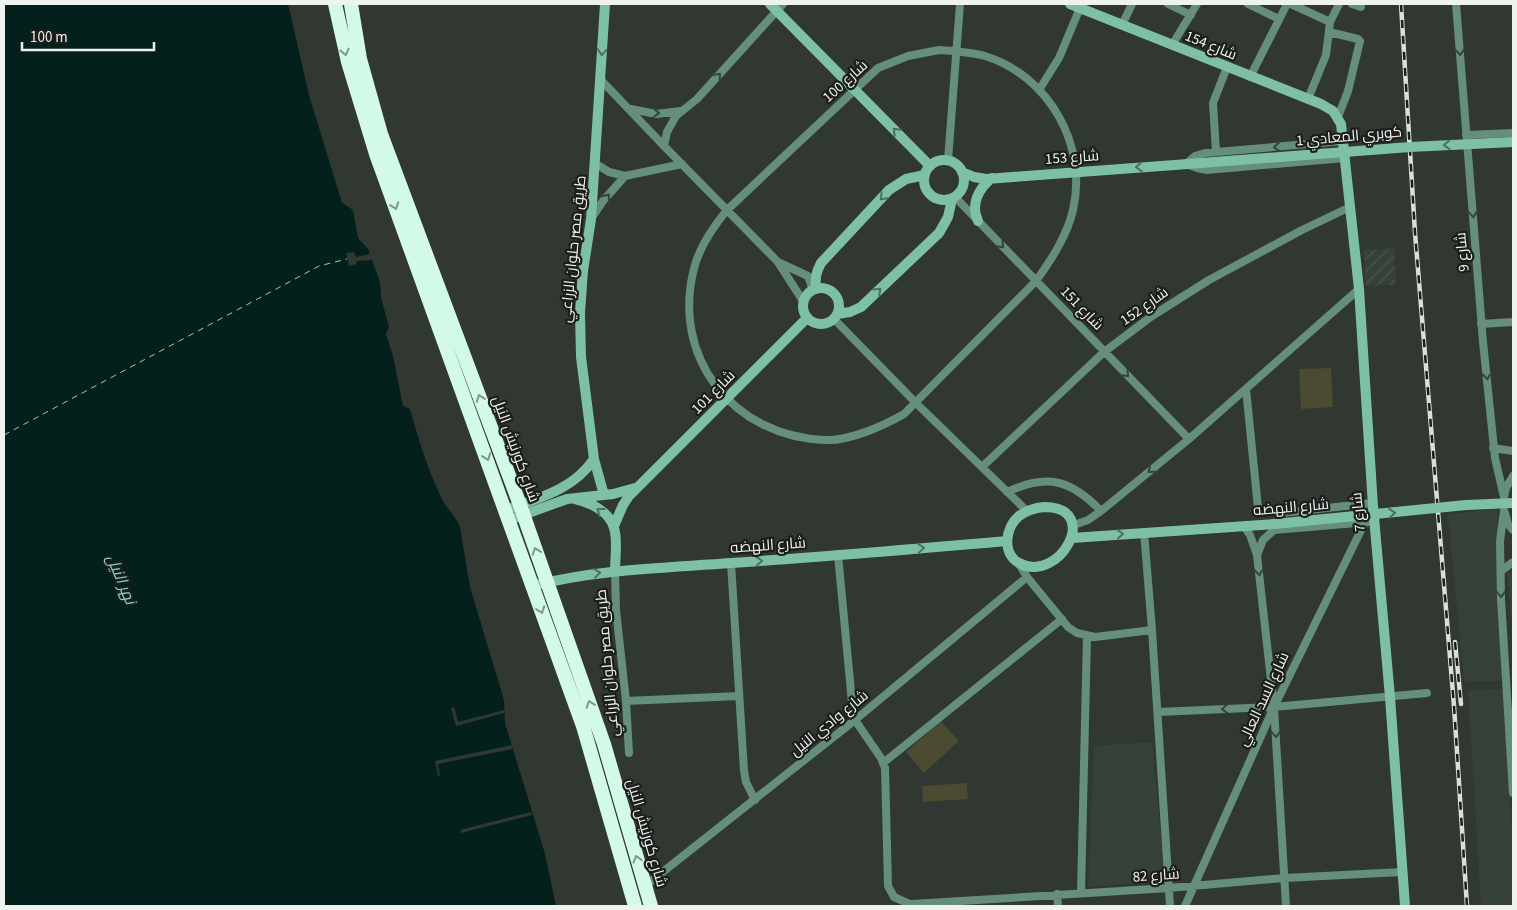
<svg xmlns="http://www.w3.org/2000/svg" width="1517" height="910" font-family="'Source Sans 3',Cairo,sans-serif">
<defs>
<pattern id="industrial-furrows" width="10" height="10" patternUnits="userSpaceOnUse" patternTransform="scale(1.25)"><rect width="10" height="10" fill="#364137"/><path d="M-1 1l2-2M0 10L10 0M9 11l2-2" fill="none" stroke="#4a544a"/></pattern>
</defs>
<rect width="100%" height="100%" fill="#313731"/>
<path fill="#364137" d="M1497,509L1504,681L1464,682L1448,514Z
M1513,572V639L1507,573Z
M1504,689L1513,851V906H1481L1468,690Z
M1152,742L1165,880L1088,887L1094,746Z"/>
<path fill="url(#industrial-furrows)" d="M1394,248L1396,285L1366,286L1364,250Z"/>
<path fill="#4b4b31" d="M1331,368L1333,407L1301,409L1299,369Z
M941,721L959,741L924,773L906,752Z
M967,783L968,799L923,802L922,786Z"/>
<path fill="#04201d" d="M4,4H288L309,95L342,203L353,210L358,238L368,249L380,282L381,297L389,327L386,334L393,356L403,406L410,409C419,441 428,471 443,501C448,510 457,518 460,527L470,587L504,700L505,723L545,854L556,906H4Z"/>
<path fill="#313731" d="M354,252L356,257L370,254L372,260L357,261L356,264L349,266L346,253Z
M454,707L458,722L504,710V713L456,726L451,708Z
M512,745V749L438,764L440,776H438L435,761Z
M531,812L532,815L461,833L460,830Z"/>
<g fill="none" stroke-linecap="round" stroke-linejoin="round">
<path stroke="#7ed7cc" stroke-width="1" stroke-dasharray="6 5" stroke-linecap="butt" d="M4,435L319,266L347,259"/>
<path stroke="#658e7c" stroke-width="8" d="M1168,4L1191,15
M1248,4L1279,19
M1291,4L1330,22
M1352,4L1361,7
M1456,4L1483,342L1495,458L1504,497
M1122,25L1132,4
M1329,32L1358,39L1360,41L1348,91L1338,117
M1172,45L1197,4
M939,50C955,51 970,52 985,56C1049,76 1088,145 1073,210C1067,236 1051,260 1036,281L904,414C883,426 850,441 825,440C733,437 669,356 695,265C701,244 713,227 727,210L878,68L908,56Z
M1250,77L1287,4
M600,79L664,146L778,262L803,301
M1039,90L1059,58L1080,8
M1308,99L1326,55L1330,22L1339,4
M631,109L656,114L681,111
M1466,135L1513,133
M1343,141L1205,153L1195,156L1186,164L1197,168L1207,170L1345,158
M664,146L667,132L676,116L697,99L783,4
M1216,152L1213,103L1227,67
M948,160L960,4
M596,164L609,172L625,176L682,164
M955,197L1189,439
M591,219L603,201L625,176
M780,263L808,276L813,290
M834,319L916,403L1027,511
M1481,324L1513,322
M1246,389L1258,508
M1493,448L1513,451
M982,467L1104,352L1152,316L1209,280L1302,230L1350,207
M1007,492C1048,473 1071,480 1101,511
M1504,497L1506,488L1513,476
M1504,511L1500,541L1501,599L1513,793
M1281,513L1373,503
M1505,513L1508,524L1513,530
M1074,525L1088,520L1101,511L1189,439L1359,289
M1244,526L1250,535L1257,555L1274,707L1286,906
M1144,532L1152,630L1170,906
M838,555L853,713L855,720L881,758L885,768L888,886L894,897L914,906
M1257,555L1263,540L1274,530L1368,522
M1018,562L1027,577L1068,627L1077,633L1095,637L1152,630
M731,563L744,771L746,782L755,800
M615,571L616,610L626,701L629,753
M1501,571L1513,562
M626,701L739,696
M1158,712L1274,707L1427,693
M883,763L1062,619
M645,886L855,720L1027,577
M1081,893L1087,636
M1057,894L1058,906
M912,904L1169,888L1284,878L1402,872
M1185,906L1274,707L1370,512"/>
<path stroke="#7dc0a4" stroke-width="10" d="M770,4L930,166
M1070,4L1321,104L1333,111L1341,124L1359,289L1373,506L1390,697L1405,906
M924 180a20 20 0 1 1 40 0a20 20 0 1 1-40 0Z
M962,172L974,177L986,179L1188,164
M978,221C970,204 979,188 992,178
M803 306a18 18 0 1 1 36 0a18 18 0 1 1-36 0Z
M816,289C815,278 816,272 821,263L889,190L906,179L925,175
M837,314L850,312L861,307L939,233L948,217L952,199
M604,495L594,459L581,357L580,313L583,271L591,219L605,4
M575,499C590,502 610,512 614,528C618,540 615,557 615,571
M1044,507C1103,507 1059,585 1019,563C1001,553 1006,527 1019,516C1027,510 1035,508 1044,507Z
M506,510C539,498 573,490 594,459
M509,520L567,499L613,494L635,488
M614,526L623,505L629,496L807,318
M1072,538L1274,524
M532,586C598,569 664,568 731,563C823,557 915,549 1007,541"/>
<path stroke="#d3fae9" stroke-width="14" d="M335,4L348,62L376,154L583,726L635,906
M351,4L360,59L381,134L520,505L604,744L651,906"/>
<g stroke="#dbdfdb" stroke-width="4.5">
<path id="rail" d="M1401,4L1415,233L1454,706L1467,906
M1455,642L1461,704"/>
</g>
<use href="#rail" stroke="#1b1e1b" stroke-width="2.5" stroke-dasharray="8" stroke-linecap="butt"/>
<path stroke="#7dc0a4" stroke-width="10" d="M1188,164L1410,147L1513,142
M1274,524L1466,505L1513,503"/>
</g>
<defs><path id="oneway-chevron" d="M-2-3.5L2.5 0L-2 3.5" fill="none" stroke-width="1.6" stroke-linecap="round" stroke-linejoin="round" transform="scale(1.25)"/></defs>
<g stroke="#80978c">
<use href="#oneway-chevron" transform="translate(345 52) rotate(77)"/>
<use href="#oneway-chevron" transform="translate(395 206) rotate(70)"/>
<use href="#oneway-chevron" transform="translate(480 398) rotate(-110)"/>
<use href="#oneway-chevron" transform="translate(487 457) rotate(70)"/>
<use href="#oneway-chevron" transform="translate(536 551) rotate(-110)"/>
<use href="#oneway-chevron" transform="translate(541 610) rotate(70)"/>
<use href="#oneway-chevron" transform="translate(590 704) rotate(-109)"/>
<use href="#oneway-chevron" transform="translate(637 859) rotate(-106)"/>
</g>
<g stroke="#4c6f60">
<use href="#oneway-chevron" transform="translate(602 52) rotate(94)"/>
<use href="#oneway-chevron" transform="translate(896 131) rotate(-135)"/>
<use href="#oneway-chevron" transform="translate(1447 145) rotate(177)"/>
<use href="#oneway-chevron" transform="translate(1139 167) rotate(176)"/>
<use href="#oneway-chevron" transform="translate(883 197) rotate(133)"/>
<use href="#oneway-chevron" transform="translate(878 291) rotate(-43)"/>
<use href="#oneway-chevron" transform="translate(600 511) rotate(-142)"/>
<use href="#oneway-chevron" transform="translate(1392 513) rotate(-5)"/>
<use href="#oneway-chevron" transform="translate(1120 534) rotate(-5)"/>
<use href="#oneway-chevron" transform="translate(921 548) rotate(-5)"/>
<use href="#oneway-chevron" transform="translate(759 561) rotate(-4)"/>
<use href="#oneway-chevron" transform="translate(597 573) rotate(-7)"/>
</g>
<g stroke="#35453d">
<use href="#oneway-chevron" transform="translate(1460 52) rotate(86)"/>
<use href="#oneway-chevron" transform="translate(718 76) rotate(-48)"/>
<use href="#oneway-chevron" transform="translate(656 113) rotate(2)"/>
<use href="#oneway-chevron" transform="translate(1277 147) rotate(175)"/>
<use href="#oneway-chevron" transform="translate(607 197) rotate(-52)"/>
<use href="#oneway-chevron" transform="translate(1473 214) rotate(85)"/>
<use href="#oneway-chevron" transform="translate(1001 245) rotate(46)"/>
<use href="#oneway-chevron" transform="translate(1126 374) rotate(46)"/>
<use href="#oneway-chevron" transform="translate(1487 376) rotate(84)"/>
<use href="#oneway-chevron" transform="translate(1151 470) rotate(140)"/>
<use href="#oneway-chevron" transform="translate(1259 572) rotate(84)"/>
<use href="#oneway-chevron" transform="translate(1501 594) rotate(88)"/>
<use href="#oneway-chevron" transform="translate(1225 709) rotate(177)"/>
<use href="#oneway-chevron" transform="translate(1276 734) rotate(86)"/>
</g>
<g text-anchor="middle" stroke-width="4.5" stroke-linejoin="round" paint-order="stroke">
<g font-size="15" fill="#eff3ef" stroke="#1b1e1b">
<text transform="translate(1211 45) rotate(22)" y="5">شارع 154</text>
<text transform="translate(845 81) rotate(-42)" y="5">شارع 100</text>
<text transform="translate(1349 136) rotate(-5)" y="5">كوبري المعادي 1</text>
<text transform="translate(1072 157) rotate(-4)" y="5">شارع 153</text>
<text transform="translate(573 249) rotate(-84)" y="5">طريق مصر حلوان الزراعي</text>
<text transform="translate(1462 252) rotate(-95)" y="5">شارع 9</text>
<text transform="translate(1144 306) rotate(-35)" y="5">شارع 152</text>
<text transform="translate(1082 308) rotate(46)" y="5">شارع 151</text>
<text transform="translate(713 392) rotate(-45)" y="5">شارع 101</text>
<text transform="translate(516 449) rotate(70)" y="5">شارع كورنيش النيل</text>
<text transform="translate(1291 507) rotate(-5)" y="5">شارع النهضه</text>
<text transform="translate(1358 512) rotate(-95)" y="5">شارع 7</text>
<text transform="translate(768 545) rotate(-4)" y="5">شارع النهضه</text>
<text transform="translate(607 663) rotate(-95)" y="5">طريق مصر حلوان الزراعي</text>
<text transform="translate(1263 699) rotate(-65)" y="5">شارع السد العالي</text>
<text transform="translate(829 723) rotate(-39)" y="5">شارع وادي النيل</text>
<text transform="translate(647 833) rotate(74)" y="5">شارع كورنيش النيل</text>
<text transform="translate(1156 875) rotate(-4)" y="5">شارع 82</text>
</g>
<g font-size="16" font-style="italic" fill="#7ed7cc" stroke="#1b1e1b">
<text transform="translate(122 579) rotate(67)" y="6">نهر النيل</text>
</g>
</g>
<rect width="1517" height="910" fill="none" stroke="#eff3ef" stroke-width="10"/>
<path d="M22 42v8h132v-8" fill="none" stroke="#eff3ef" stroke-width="2.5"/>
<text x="30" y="42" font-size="15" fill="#eff3ef" stroke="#1b1e1b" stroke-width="4" paint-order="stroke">100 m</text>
</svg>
